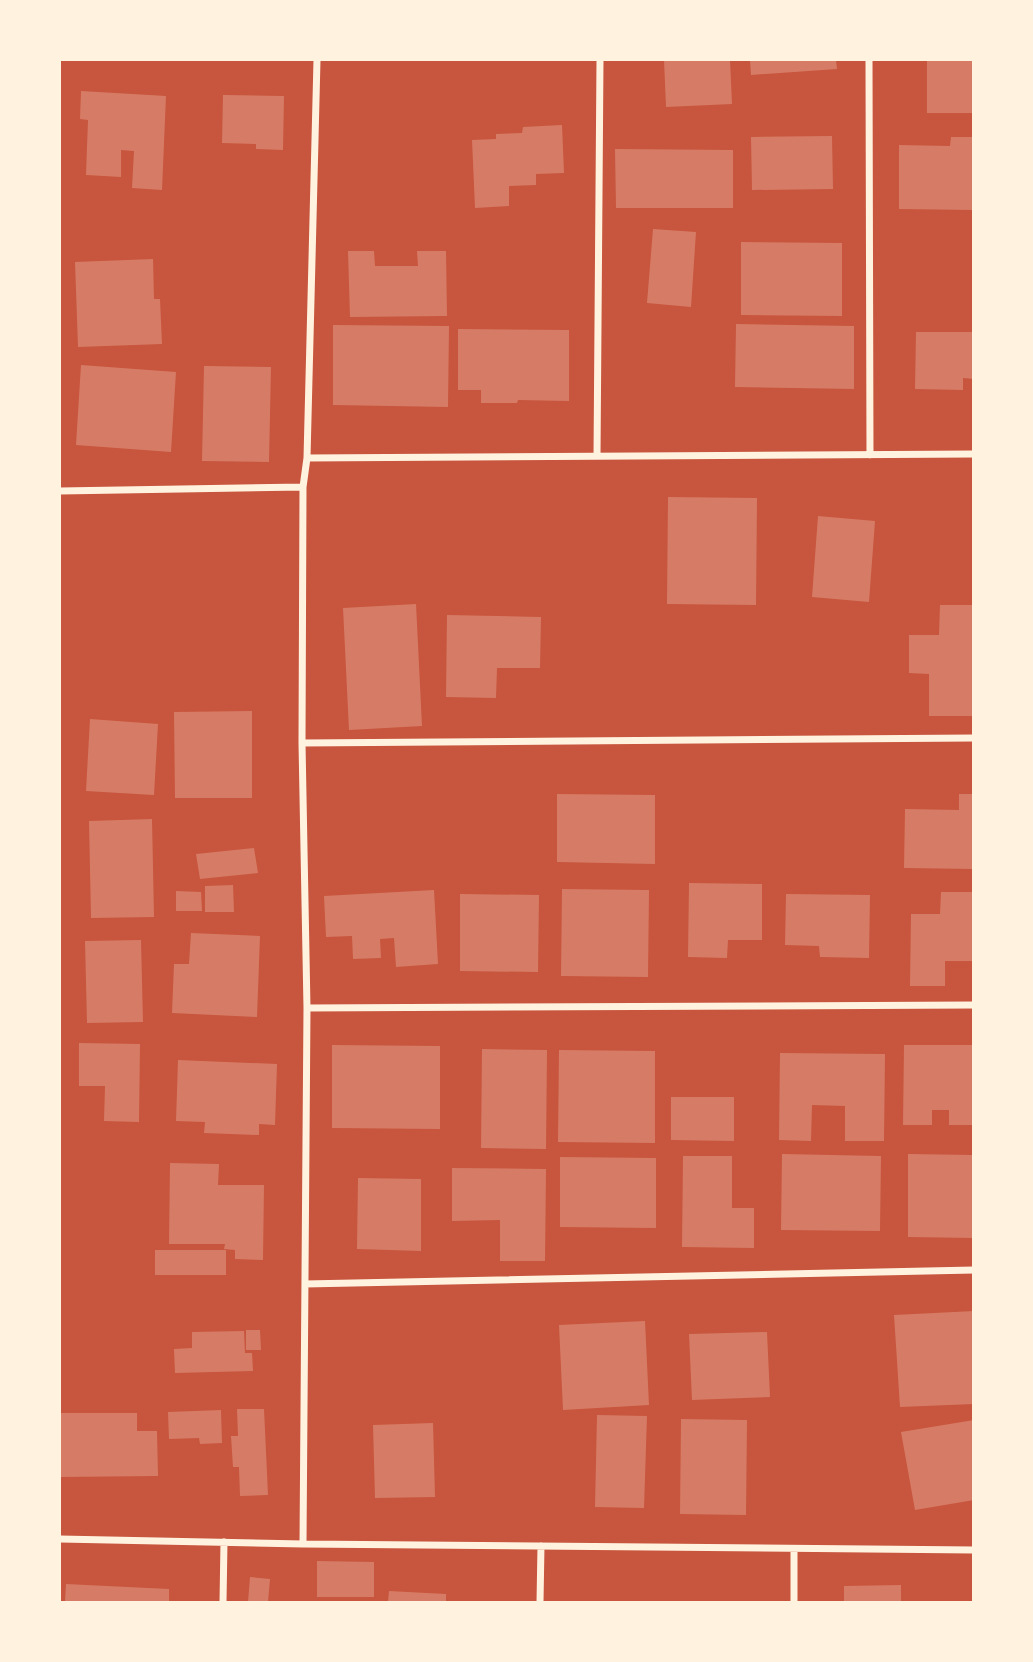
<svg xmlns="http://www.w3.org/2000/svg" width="1033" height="1662" font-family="Commissioner,sans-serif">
<rect width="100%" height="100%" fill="#c8553d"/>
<path fill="#d67c66" d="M664,60H730L732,104L666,107Z
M750,60H836L837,69L751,75Z
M927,60H974V113H927Z
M81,91L166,96L162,190L132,188L134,151L121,150V177L86,175L88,120L80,119Z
M223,95L284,96L283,150L256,149V144L222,143Z
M562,125L564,173L536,174V185L509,186V206L475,208L472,140L496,139V134L522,133L523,127Z
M832,136L833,189L752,190L751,137Z
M951,137H974V210L899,209V145L950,146Z
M615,149L733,150V208H616Z
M653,229L696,232L691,307L647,303Z
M741,242L842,243V316L741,315Z
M348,251H374L375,266H418L417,251H446L447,316L350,317Z
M153,259L154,299H160L162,344L78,347L75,262Z
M736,324L854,326V389L735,387Z
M333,325L449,326L448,407L333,405Z
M458,329L569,330V401L518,400L517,403H481V390H458Z
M916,332H974V379L963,378V390L915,389Z
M81,365L176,372L171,452L76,445Z
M204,366L271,367L269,462L202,461Z
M668,497L757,498L756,605L667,604Z
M818,516L875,521L869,602L812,597Z
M416,604L422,726L349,730L343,608Z
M940,605H974V716H929V674L909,673V635H939Z
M447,615L541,617L540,668H497L496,698L446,697Z
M252,711V798H175L174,712Z
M90,719L158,724L154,795L86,791Z
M557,794L655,795V864L557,862Z
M959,794H974V869L904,868L905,809L959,810Z
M152,819L154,917L91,918L89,821Z
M254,848L258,873L200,879L196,854Z
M689,883L762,884V940H728L727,958L688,957Z
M233,885L234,912H205V886Z
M562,889L649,890L648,977L561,976Z
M434,890L438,964L396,967L394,938L380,939L381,958L353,959L352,936L326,937L324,896Z
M176,891L201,892L202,911H176Z
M941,892H974V961H945V986H910L911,914H940Z
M460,894L539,895L538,972L460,971Z
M786,894L870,895L869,958L820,957L819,946L785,945Z
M191,933L260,936L257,1017L172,1013L174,964H189Z
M141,940L143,1022L87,1023L85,941Z
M79,1043L140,1044L139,1122L104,1121L105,1086H79Z
M332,1045L440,1046V1129L332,1128Z
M904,1045H974V1125H949V1110H932V1125H903Z
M482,1049L547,1050L546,1149L481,1148Z
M559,1050L655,1051V1143L558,1142Z
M780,1053L885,1054L884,1141H845V1106L812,1105L811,1141L779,1140Z
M178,1060L277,1064L275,1125L259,1124V1135L204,1133L205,1122L176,1121Z
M671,1097H734V1141L671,1140Z
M782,1154L881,1156L880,1231L781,1230Z
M908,1154L974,1155V1238L908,1237Z
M683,1156H732V1208H754V1248L682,1247Z
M560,1157L656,1158V1228L560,1227Z
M170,1163L219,1164L218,1185H264L263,1260L235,1259V1250L224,1249L225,1244H169Z
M452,1168L546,1169L545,1261H500V1220L452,1221Z
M358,1178L421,1179V1251L357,1249Z
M155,1250H226V1275H155Z
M974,1311V1404L900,1407L894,1315Z
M645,1321L649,1405L563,1410L559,1325Z
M246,1330H260L261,1350H246Z
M244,1331L245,1353H252L253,1371L175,1373L174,1349L192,1348V1332Z
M767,1332L770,1397L692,1400L689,1334Z
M237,1409H264L268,1495L240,1496L239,1467H233L231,1436H238Z
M221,1410L222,1443L200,1444L199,1438L169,1439L168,1412Z
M60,1413H137V1431H157L158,1476L60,1477Z
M597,1415L647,1416L644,1508L595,1507Z
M681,1419L747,1420L746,1515L680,1514Z
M974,1420V1500L915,1510L901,1432Z
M433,1423L435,1497L375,1498L373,1425Z
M317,1561L374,1562V1597H317Z
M250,1577L270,1579L268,1602H248Z
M66,1584L169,1589V1602H65Z
M901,1585V1602H844V1586Z
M389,1591L446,1594V1602H388Z"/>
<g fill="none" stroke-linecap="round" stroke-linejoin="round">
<path stroke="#fff3e0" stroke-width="7" d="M869,60L870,455
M597,456L600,60
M307,458L974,454
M60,491L303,487
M302,743L974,738
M307,1008L974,1005
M305,1284L974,1270
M60,1539L303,1544L974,1550
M303,1544L307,1008L302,743L303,487L307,458L317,60
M794,1549V1602
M223,1602L224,1542
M540,1602L541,1546"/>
</g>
<rect width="1033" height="1662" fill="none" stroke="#fff3e0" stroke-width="122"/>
</svg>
